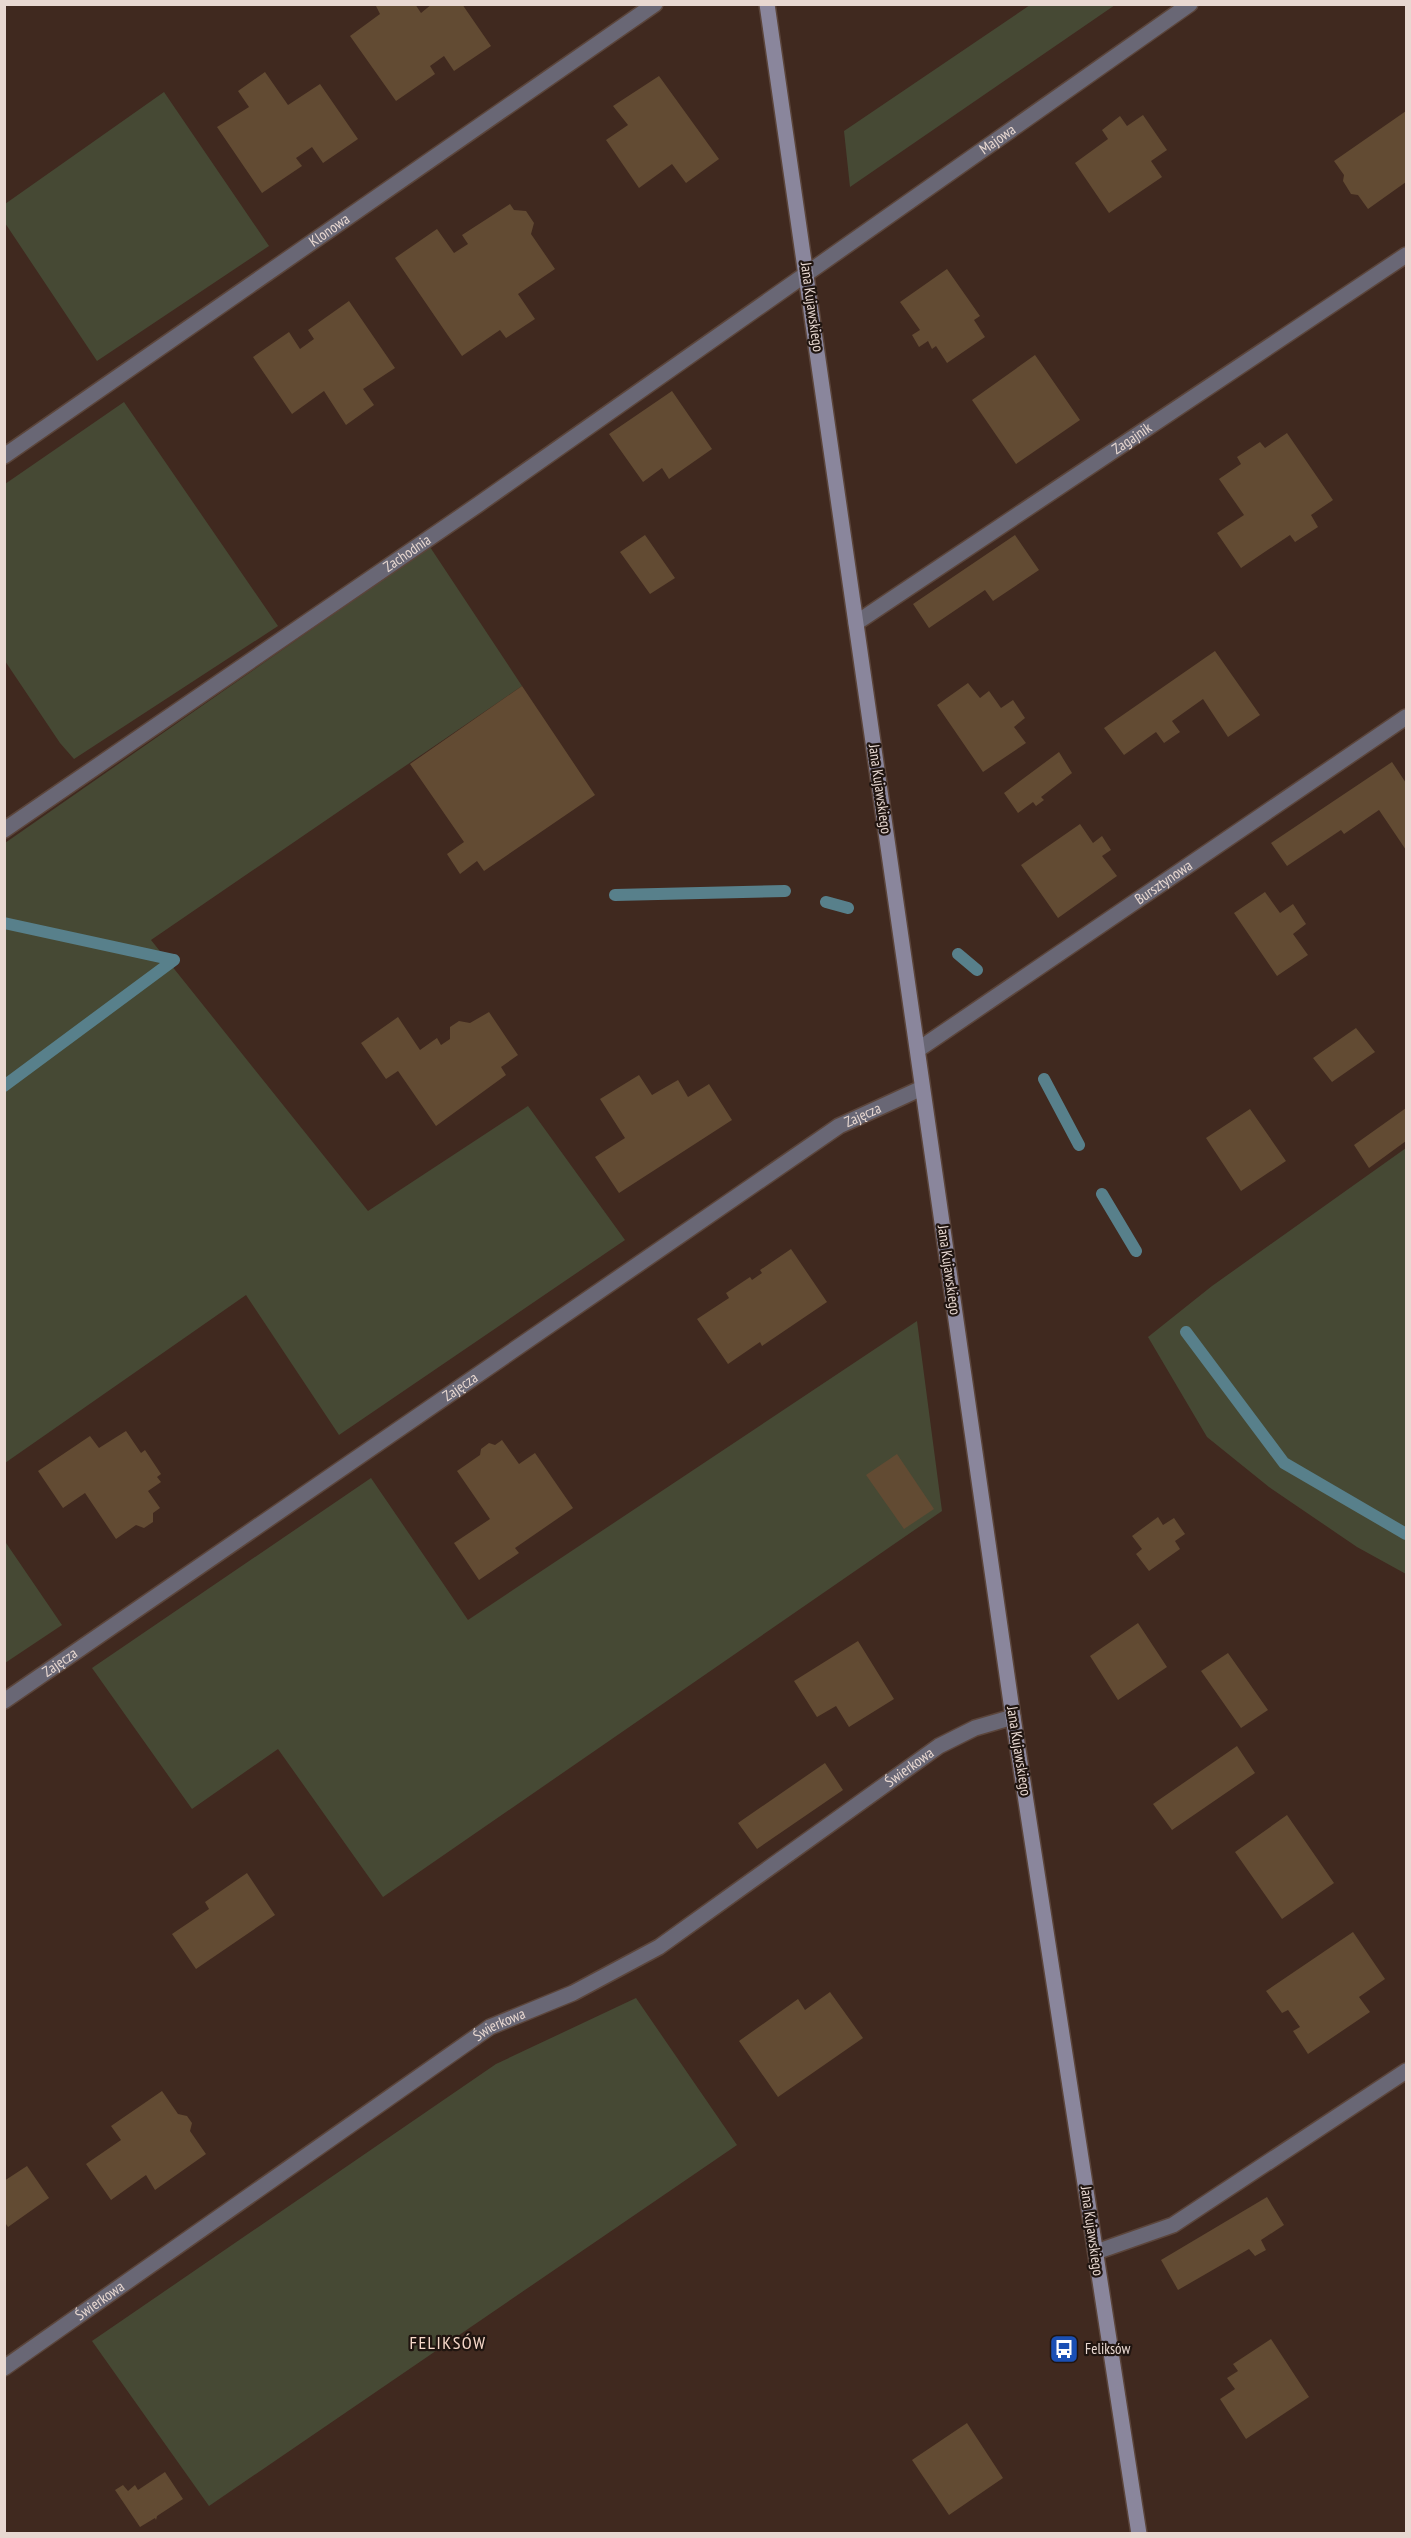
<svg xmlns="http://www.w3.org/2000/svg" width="1411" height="2538" font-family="'PT Sans Narrow',sans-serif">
<rect width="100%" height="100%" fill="#40291f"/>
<path fill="#464934" d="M1030,5H1115L850,187L844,131Z
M164,92L269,246L97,361L5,223V204Z
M124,402L278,626L74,759L60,743L5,661V484Z
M430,547L522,686L151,940L368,1211L528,1106L625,1240L339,1435L246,1295L5,1463V843Z
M1406,1148V1574L1357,1547L1269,1487L1207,1437L1148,1337L1212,1286Z
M917,1321L942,1511L383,1897L278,1749L192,1809L92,1668L371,1478L468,1620Z
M4,1540L62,1625L5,1663H4Z
M636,1998L737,2145L209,2506L92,2341L496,2064Z"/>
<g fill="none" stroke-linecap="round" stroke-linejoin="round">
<path stroke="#58808b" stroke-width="12" d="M615,895L785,891
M826,902L848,908
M4,923L174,960
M958,954L977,970
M1044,1079L1079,1145
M4,1086L174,960
M1102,1194L1136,1251
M1186,1332L1284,1463L1406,1534"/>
</g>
<path fill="#624b33" d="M375,4H415L421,13L432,4H462L491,46L454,71L444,56L430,66L435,74L396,101L350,36L380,14Z
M265,72L288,105L320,84L358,139L323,163L312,147L296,158L302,166L262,193L217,127L249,107L238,91Z
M659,76L719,159L686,183L672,164L639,188L606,140L628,125L613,106Z
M1406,111V182L1368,209L1358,195L1351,194L1343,181L1344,175L1334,161Z
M1143,115L1167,150L1151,161L1162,177L1109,213L1075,163L1108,139L1102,130L1120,116L1127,126Z
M510,204L514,210L526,211L534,223L531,234L555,269L518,294L535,319L506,338L500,330L462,356L395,258L437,229L454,253L468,244L462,235Z
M947,269L980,316L974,320L985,337L947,363L936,346L932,349L928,341L919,347L912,335L920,330L900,302Z
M349,301L395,368L363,389L374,405L346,425L324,391L292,414L253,357L289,332L300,349L314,339L308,330Z
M1035,355L1080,420L1016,464L972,400Z
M672,391L712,449L669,479L662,468L643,482L609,434Z
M1287,433L1333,500L1311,515L1318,527L1295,542L1290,535L1241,568L1217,533L1244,515L1219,479L1241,464L1237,457L1260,442L1265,448Z
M645,535L675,578L650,594L620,552Z
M1015,535L1039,570L993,601L985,590L929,628L913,604Z
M1215,651L1260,715L1228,737L1203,699L1172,721L1180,732L1164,743L1156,732L1124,755L1104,728Z
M968,683L980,698L989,691L1001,708L1013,700L1025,718L1014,727L1026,743L983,772L937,705Z
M522,686L595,795L484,871L477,861L460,874L447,854L464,842L410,764Z
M1059,752L1072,773L1041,797L1044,800L1036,806L1033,802L1018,813L1004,793Z
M1392,762L1406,783V850L1379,810L1344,834L1341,830L1287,866L1271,843Z
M1080,824L1093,843L1102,836L1111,850L1102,856L1117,876L1058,918L1021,865Z
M1265,892L1280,913L1293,904L1306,924L1293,934L1308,955L1277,976L1234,913Z
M489,1012L518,1055L501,1067L506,1075L436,1126L398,1071L386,1079L361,1043L398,1017L420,1050L437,1038L441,1045L450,1039V1027L459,1021L470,1023Z
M1356,1028L1375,1052L1332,1082L1313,1058Z
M639,1075L652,1095L678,1080L688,1097L709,1084L732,1120L619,1193L595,1157L625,1138L600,1099Z
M1406,1108V1141L1369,1168L1354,1145Z
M1250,1109L1286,1161L1241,1191L1206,1138Z
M791,1249L827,1302L762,1346L760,1342L728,1364L697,1319L729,1298L726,1293L750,1277L752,1280L762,1273L760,1270Z
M126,1431L141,1453L145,1450L161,1474L157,1477L161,1482L148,1491L160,1508L153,1513V1522L144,1528L136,1525L116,1539L85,1493L63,1508L38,1471L90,1436L99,1448Z
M502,1440L519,1464L535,1453L573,1508L515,1548L519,1553L479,1580L454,1543L490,1519L457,1471L480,1455L481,1449L489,1443L495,1445Z
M897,1454L934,1509L904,1529L866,1475Z
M1158,1517L1163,1525L1174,1518L1185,1534L1175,1541L1180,1549L1149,1571L1136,1554L1142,1549L1132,1536Z
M1138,1623L1167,1667L1118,1700L1090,1656Z
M858,1641L894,1699L849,1727L836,1706L817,1717L794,1681Z
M1228,1653L1268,1710L1241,1728L1201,1671Z
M1237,1746L1255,1773L1172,1830L1153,1804Z
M825,1763L843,1790L757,1849L738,1823Z
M1287,1815L1334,1883L1282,1919L1235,1852Z
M247,1873L275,1915L196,1969L172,1934L209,1909L205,1902Z
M1353,1932L1385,1979L1359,1997L1370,2012L1308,2054L1293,2031L1300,2027L1288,2010L1282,2013L1266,1991Z
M830,1992L863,2038L778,2097L739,2041L798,1999L805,2010Z
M162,2091L178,2114L187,2116L192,2123L190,2131L206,2154L155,2190L146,2175L111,2200L86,2164L121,2140L111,2126Z
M27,2166L49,2198L8,2227L4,2221V2181Z
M1267,2197L1284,2225L1261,2240L1266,2250L1255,2256L1249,2249L1178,2290L1161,2260Z
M1271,2339L1309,2397L1246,2439L1220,2399L1235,2389L1227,2378L1238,2371L1233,2364Z
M967,2423L1003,2478L949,2515L912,2460Z
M165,2472L183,2499L157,2516L156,2520L155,2518L140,2527L115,2490L123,2485L128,2491L135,2485L138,2490Z"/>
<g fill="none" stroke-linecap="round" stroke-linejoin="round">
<g stroke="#5b453b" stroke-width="18">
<path id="service" d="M1096,2252L1173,2225L1406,2071"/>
</g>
<g stroke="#5b453b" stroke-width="18">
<g id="minor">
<path id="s1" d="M4,456L655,4"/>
<path id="s2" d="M856,623L1406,255"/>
<path id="s3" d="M4,830L479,504L1190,4"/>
<path id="s4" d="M919,1049L1406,717"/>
<path id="s5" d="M4,1701L839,1126L922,1088"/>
<path id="s6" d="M4,2368L490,2027L573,1993L659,1947L939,1746L975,1728L1013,1717"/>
</g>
</g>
<g stroke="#5b453b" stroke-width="18">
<path id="secondary" d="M767,4L1013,1717L1139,2534"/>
</g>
<use href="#service" stroke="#696775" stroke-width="15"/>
<use href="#minor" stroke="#696775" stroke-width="15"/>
<use href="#secondary" stroke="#8a869c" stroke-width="15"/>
</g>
<defs>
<g id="bus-square" transform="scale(1.5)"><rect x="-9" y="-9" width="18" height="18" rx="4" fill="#1a4fb4" stroke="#201510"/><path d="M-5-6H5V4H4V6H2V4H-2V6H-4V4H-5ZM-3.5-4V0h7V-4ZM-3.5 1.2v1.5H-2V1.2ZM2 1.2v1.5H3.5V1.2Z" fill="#fff"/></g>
</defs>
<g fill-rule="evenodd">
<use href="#bus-square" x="1064" y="2349"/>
</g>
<g text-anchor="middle" stroke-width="4.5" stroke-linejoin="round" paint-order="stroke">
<g font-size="15" fill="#e8d8d1" stroke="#201510">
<text dy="5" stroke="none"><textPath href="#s3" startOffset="1210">Majowa</textPath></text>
<text dy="5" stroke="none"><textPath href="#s1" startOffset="396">Klonowa</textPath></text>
<text transform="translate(812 307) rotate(82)" y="5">Jana Kujawskiego</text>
<text dy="5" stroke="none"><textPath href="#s2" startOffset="332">Zagajnik</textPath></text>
<text dy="5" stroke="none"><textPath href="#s3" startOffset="489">Zachodnia</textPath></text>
<text transform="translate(880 789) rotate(82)" y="5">Jana Kujawskiego</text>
<text dy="5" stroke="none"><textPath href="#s4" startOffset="296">Bursztynowa</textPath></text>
<text dy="5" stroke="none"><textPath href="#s5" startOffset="1040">Zajęcza</textPath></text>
<text transform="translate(949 1270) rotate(82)" y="5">Jana Kujawskiego</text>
<text dy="5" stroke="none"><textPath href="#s5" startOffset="554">Zajęcza</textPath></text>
<text dy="5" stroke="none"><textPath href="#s5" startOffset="68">Zajęcza</textPath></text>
<text transform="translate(1019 1751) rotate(81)" y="5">Jana Kujawskiego</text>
<text dy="5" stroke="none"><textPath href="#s6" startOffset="1089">Świerkowa</textPath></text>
<text dy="5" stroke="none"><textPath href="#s6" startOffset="603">Świerkowa</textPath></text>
<text transform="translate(1092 2231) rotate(82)" y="5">Jana Kujawskiego</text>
<text dy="5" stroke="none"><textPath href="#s6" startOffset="117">Świerkowa</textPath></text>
</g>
<g font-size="15" fill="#e8d8d1" stroke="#201510" text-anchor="start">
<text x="1085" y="2354">Feliksów</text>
</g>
<g font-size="18" letter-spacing="1.5" fill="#f7d8c9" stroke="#201510">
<text x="448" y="2349">FELIKSÓW</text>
</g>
</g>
<rect width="1411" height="2538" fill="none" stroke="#e8d8d1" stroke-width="12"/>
</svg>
